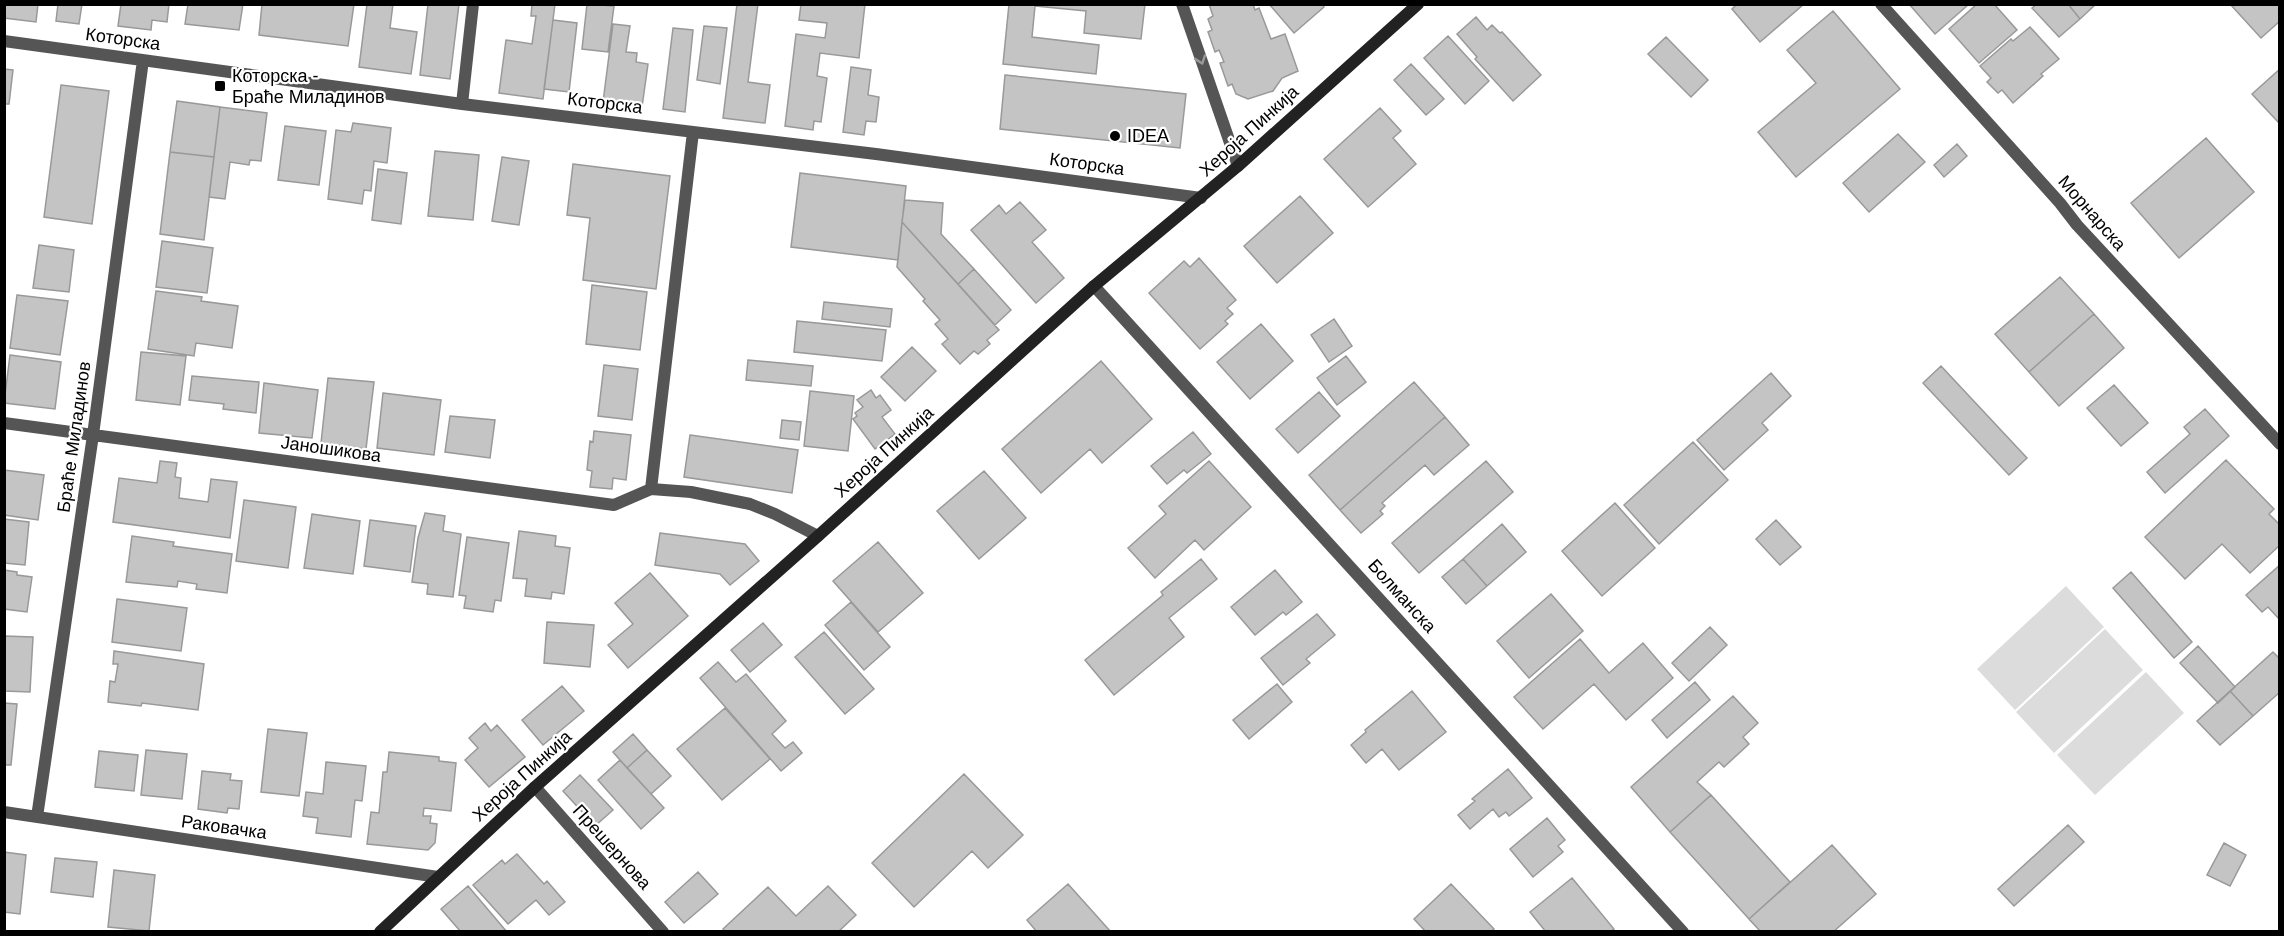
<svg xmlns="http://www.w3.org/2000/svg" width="2284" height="936" font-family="Helvetica,sans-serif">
<rect width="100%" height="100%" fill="#fff"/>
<path fill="#dcdcdc" d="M2066,586L2104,627L2015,710L1977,669Z
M2105,629L2143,670L2054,753L2016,712Z
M2146,672L2184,713L2095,795L2057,755Z"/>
<path fill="#c4c4c4" stroke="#999" stroke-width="1.5" d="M4,4H38L36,22L4,18Z
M58,4H82L79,24L56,21Z
M121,4H169L167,22L152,20L151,30L118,26Z
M188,4H243L239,30L185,24Z
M262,4H354L348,46L259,35Z
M367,4H393L390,28L417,32L411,74L359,67Z
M428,4H459L450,79L420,75Z
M532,4H555L543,99L499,93L506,40L532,44L536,16H531Z
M587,4L614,6L608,52L582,49Z
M737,4H758L748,82L770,85L765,123L723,118Z
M801,4H865L859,58L820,53L817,76L827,78L821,122L814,121L813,130L785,126L796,34L825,38L827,23L799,20Z
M1009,4H1145L1141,39L1084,33L1086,11L1035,6L1032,37L1099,45L1096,74L1003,64Z
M1209,4H1253L1255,10L1259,8L1271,39L1285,34L1298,71L1282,78L1273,91L1248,99L1236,94L1232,84L1228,86L1220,63L1224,62L1219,50L1215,52L1208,32L1212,30L1208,19L1213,16Z
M1269,4H1323L1324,7L1294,33Z
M1737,4H1804L1760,42L1732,9Z
M1909,4H1968V5L1935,34Z
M1977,4H1994L2017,30L1979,63L1949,29Z
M2037,4H2068L2080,19L2059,37L2032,8Z
M2068,4H2096L2080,19Z
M2230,4H2280V21L2261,38Z
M1833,11L1900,89L1796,177L1758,132L1816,83L1787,50Z
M1476,17L1487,30L1492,25L1500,33L1502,32L1541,75L1513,101L1475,59L1477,57L1457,34Z
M553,20L577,23L569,92L544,89Z
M613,24L630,26L626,52L637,53L636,62L648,64L642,107L603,102Z
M704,26L727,28L720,84L697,80Z
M2030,27L2059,59L2041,74L2043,76L2013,103L2002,90L1998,93L1987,82L1991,78L1980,66L2011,39L2013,41Z
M673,28L693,30L685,112L663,109Z
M1448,36L1489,81L1465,104L1424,58Z
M1666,37L1708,80L1691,97L1648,54Z
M1411,64L1444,99L1426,115L1394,80Z
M851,67L871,70L868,95L879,97L876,122L866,121L864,135L843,132Z
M4,69L13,70L9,104H4Z
M2280,69V124L2252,94Z
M1005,75L1186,94L1180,148L1000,129Z
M61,85L109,91L92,224L44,217Z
M177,101L220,107L214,157L170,152Z
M220,107L267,113L261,161L250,160L249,165L230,162L225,199L209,197Z
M1380,108L1401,131L1393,138L1416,164L1368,207L1324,159Z
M353,123L391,128L387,163L374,161L371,191L364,190L362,204L328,199L336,130L351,132Z
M285,126L326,131L319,185L278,180Z
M1898,134L1925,162L1869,212L1843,183Z
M2206,138L2254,192L2179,258L2131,203Z
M1957,144L1967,156L1944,177L1934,165Z
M435,151L479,155L473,220L428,216Z
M170,152L214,157L204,240L160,234Z
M502,157L529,161L519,225L492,221Z
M573,164L670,176L656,289L583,280L590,218L567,215Z
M378,169L407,173L401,224L372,220Z
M800,173L906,186L898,260L791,247Z
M1300,196L1333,233L1277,283L1244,246Z
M905,200L943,203L941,234L974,269L958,284L902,222Z
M1020,202L1046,230L1032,242L1064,278L1036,303L971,230L999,205L1006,214Z
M902,222L999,330L987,340L990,344L978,354L974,351L960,364L942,344L948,339L935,324L940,320L923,301L925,299L897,267Z
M162,241L213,248L207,293L156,287Z
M39,245L74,250L69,292L33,288Z
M1199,258L1236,300L1227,308L1233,314L1225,321L1228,324L1200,349L1149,293L1184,261L1190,267Z
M974,269L1011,310L995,325L958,284Z
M2060,277L2094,314L2029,372L1995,334Z
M592,285L647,292L640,350L586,344Z
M156,291L202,297L201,301L238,306L232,348L196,343L194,356L148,349Z
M17,295L68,301L60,355L10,348Z
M824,302L892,309L890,327L822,319Z
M2094,314L2124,348L2059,406L2029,372Z
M1334,319L1352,346L1329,362L1311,335Z
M797,321L886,330L882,361L794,352Z
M1261,324L1293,361L1250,399L1217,362Z
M912,347L936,371L905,401L881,377Z
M141,352L186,356L180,405L136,400Z
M10,355L61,362L55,409L4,403Z
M1346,356L1366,382L1337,405L1317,378Z
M748,360L813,366L811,386L746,380Z
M1101,361L1152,419L1102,463L1090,449L1041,493L1002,449Z
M604,365L638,369L632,420L598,416Z
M1941,366L2027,458L2009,475L1923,383Z
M1771,373L1791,396L1762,423L1768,430L1724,470L1697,440Z
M192,376L259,382L256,413L223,409L224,404L189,400Z
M328,378L374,382L366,449L321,443Z
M1414,382L1445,417L1340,510L1309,475Z
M264,383L318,390L312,438L259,433Z
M2114,385L2148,423L2121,446L2087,408Z
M871,390L876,398L880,395L891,410L882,417L895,434L875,449L853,419L857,416L855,413L863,407L857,400Z
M810,391L854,396L848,451L804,446Z
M1319,392L1340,416L1298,453L1276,429Z
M383,393L441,400L434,455L377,448Z
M2205,409L2229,436L2165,493L2147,472L2190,434L2184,427Z
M450,416L495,420L490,458L445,452Z
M1445,417L1469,445L1434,475L1425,465L1382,503L1385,506L1380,511L1383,514L1361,533L1340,510Z
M782,420L801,422L799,440L780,438Z
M594,431L631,435L626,480L613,478L612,489L590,487L592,471L587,470L590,441L593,442Z
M1193,432L1211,454L1187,473L1184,470L1167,484L1151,466Z
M690,435L798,450L792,493L684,477Z
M1693,442L1728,480L1659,544L1624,505Z
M2226,460L2274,509L2269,514L2280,525V545L2250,573L2222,544L2185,579L2145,537Z
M160,461L177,463L175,477L181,478L179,498L208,502L211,479L237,482L230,538L113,522L119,478L157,483Z
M1209,461L1251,507L1204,550L1195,540L1155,578L1128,548L1166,514L1159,506Z
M1486,461L1513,492L1419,573L1392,543Z
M4,470L44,475L38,520L4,515Z
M984,471L1026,518L979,559L937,511Z
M244,500L296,507L288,568L236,561Z
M1615,503L1655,548L1602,596L1562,551Z
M425,513L445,516L443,531L461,534L453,597L427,594L428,584L412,582L418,538Z
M312,514L360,521L353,574L304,568Z
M4,519L29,522L25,565L4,563Z
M370,520L416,526L410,572L364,566Z
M1776,520L1801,547L1780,565L1756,539Z
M1502,524L1526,552L1487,586L1463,559Z
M519,531L556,536L555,546L570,548L564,594L552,592L551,599L525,596L527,579L513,578Z
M660,533L745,544L759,561L730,585L720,574L655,565Z
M132,536L174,542L173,546L232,554L227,593L196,589L197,584L178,581L177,587L126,582Z
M467,537L509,543L501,601L495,600L493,612L464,608L466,596L459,595Z
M878,542L923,593L878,632L833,581Z
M1201,559L1217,579L1169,618L1184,637L1114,695L1085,660L1163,595L1161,592Z
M1463,559L1487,586L1466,604L1442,577Z
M2280,565V620L2268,607L2262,612L2246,595Z
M4,570L17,572V575L32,577L27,612L4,609Z
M1275,570L1302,602L1286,615L1283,612L1255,635L1231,607Z
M2131,572L2192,642L2174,658L2113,588Z
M650,573L688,616L628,668L608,645L633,624L615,603Z
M1551,594L1583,631L1529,678L1497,641Z
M117,599L187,608L181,651L112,642Z
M851,602L890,647L864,670L825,625Z
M1317,614L1335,635L1306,659L1310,663L1283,685L1261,658Z
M547,622L594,625L590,667L544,663Z
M763,623L782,645L750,672L731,650Z
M1710,627L1727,645L1689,681L1672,663Z
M824,632L874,689L845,714L795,657Z
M4,636L33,637L30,692L4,691Z
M1580,639L1609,673L1643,643L1673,678L1626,720L1594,684L1543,729L1514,697Z
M2198,646L2235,687L2218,703L2180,663Z
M114,651L204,664L198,710L142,703L141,706L108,702L110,681L115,682L118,664H113Z
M2273,652L2280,659V692L2253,716L2230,691Z
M718,662L736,682L746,674L786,721L772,734L785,748L793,742L802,753L781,771L700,678Z
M1695,682L1710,700L1667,738L1652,720Z
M1277,684L1292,702L1249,739L1233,720Z
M562,686L584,711L543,745L522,720Z
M1412,691L1446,732L1399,770L1382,749L1366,763L1351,745L1366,732L1365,730Z
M2230,691L2253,716L2220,745L2197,721Z
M1733,696L1758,723L1743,737L1749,744L1724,767L1719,762L1697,782L1711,795L1670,832L1631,787Z
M4,703L17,704L11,765H4Z
M725,708L770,759L722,800L677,749Z
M485,723L491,731L497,725L525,757L489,787L465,760L478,748L469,738Z
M268,729L307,733L299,796L261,792Z
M633,734L647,750L627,768L613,752Z
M146,750L187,754L182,799L141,795Z
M647,750L671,776L651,794L627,768Z
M99,751L138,755L134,791L95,787Z
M389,752L439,757V761L456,763L451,811L424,808L423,816H431L430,823L437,824L435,843L428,850L367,844L371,812L379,813L383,772H387Z
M620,760L664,808L641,829L598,780Z
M326,762L366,766L362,801L355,800L351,837L316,833L318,818L303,816L306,792L323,794Z
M1508,769L1532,798L1509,816L1506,812L1499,817L1493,809L1470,829L1458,815L1475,801L1472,799Z
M202,771L231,774L230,780L242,781L239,809L228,808L227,813L198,809Z
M964,774L1023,835L988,868L972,851L914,907L872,863Z
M580,775L613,810L595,826L563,791Z
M1711,795L1790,882L1749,919L1670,832Z
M1547,818L1565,840L1558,846L1563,852L1533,877L1510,849Z
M2068,825L2084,842L2014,906L1998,889Z
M2224,843L2246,855L2230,886L2207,875Z
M1832,845L1876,894L1833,932H1761L1749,919Z
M4,852L26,855L20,914L4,912Z
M517,854L544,884L547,881L565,902L549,915L536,900L508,924L473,885L502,860L505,864Z
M55,858L97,862L93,897L51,892Z
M114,870L155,875L149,931L108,927Z
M698,872L718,894L684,923L665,902Z
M1572,878L1614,929L1610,932H1546L1530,912Z
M1068,884L1111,932H1037L1027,920Z
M1451,884L1494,929L1491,932H1426L1414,919Z
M468,886L507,932H461L441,909Z
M828,886L856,915L838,932H726L723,929L768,887L796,916Z"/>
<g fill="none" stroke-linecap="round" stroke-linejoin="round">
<path stroke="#555" stroke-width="12" d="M1182,4L1238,166
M1881,4L2060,203L2077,225L2280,444
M4,41L462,104L876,154L1201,198
M462,104L473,4
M1094,286L1683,932
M4,423L614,505L651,489L691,492L750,504L775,514L818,536
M651,489L693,132
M535,787L663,932
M4,812L438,877
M37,817L93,435L143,60"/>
<path stroke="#222" stroke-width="12" d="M380,932L535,787L818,536L1094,286L1238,166L1418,4"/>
</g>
<defs><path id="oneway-chevron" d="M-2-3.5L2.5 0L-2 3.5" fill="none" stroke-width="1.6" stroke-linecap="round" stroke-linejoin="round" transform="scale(1.5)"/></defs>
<use stroke="#999" href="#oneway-chevron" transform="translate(1201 60) rotate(71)"/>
<g fill="#000" stroke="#fff" stroke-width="2">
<rect x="214" y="80" width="12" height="12" rx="3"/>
<circle cx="1115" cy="136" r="6"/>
</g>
<g text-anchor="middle" stroke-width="4.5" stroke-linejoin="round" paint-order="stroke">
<g font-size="18" fill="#000" stroke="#fff">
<text transform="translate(123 39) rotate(8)" y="6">Которска</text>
<text transform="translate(605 103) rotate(7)" y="6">Которска</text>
<text transform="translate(1249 131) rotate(-42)" y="6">Хероја Пинкија</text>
<text transform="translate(1087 164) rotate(8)" y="6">Которска</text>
<text transform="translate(2092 213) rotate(49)" y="6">Морнарска</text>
<text transform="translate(74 437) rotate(-82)" y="6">Браће Миладинов</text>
<text transform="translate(331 449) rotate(8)" y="6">Јаношикова</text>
<text transform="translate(884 452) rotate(-42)" y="6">Хероја Пинкија</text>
<text transform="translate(1402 596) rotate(48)" y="6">Болманска</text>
<text transform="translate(522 776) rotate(-42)" y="6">Хероја Пинкија</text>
<text transform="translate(224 827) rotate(8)" y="6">Раковачка</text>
<text transform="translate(612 847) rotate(48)" y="6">Прешернова</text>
</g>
<g font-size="18" fill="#000" stroke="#fff" text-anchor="start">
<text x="232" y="82">Которска -<tspan x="232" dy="21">Браће Миладинов</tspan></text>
<text x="1127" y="142">IDEA</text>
</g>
</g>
<rect width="2284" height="936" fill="none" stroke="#000000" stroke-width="12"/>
</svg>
